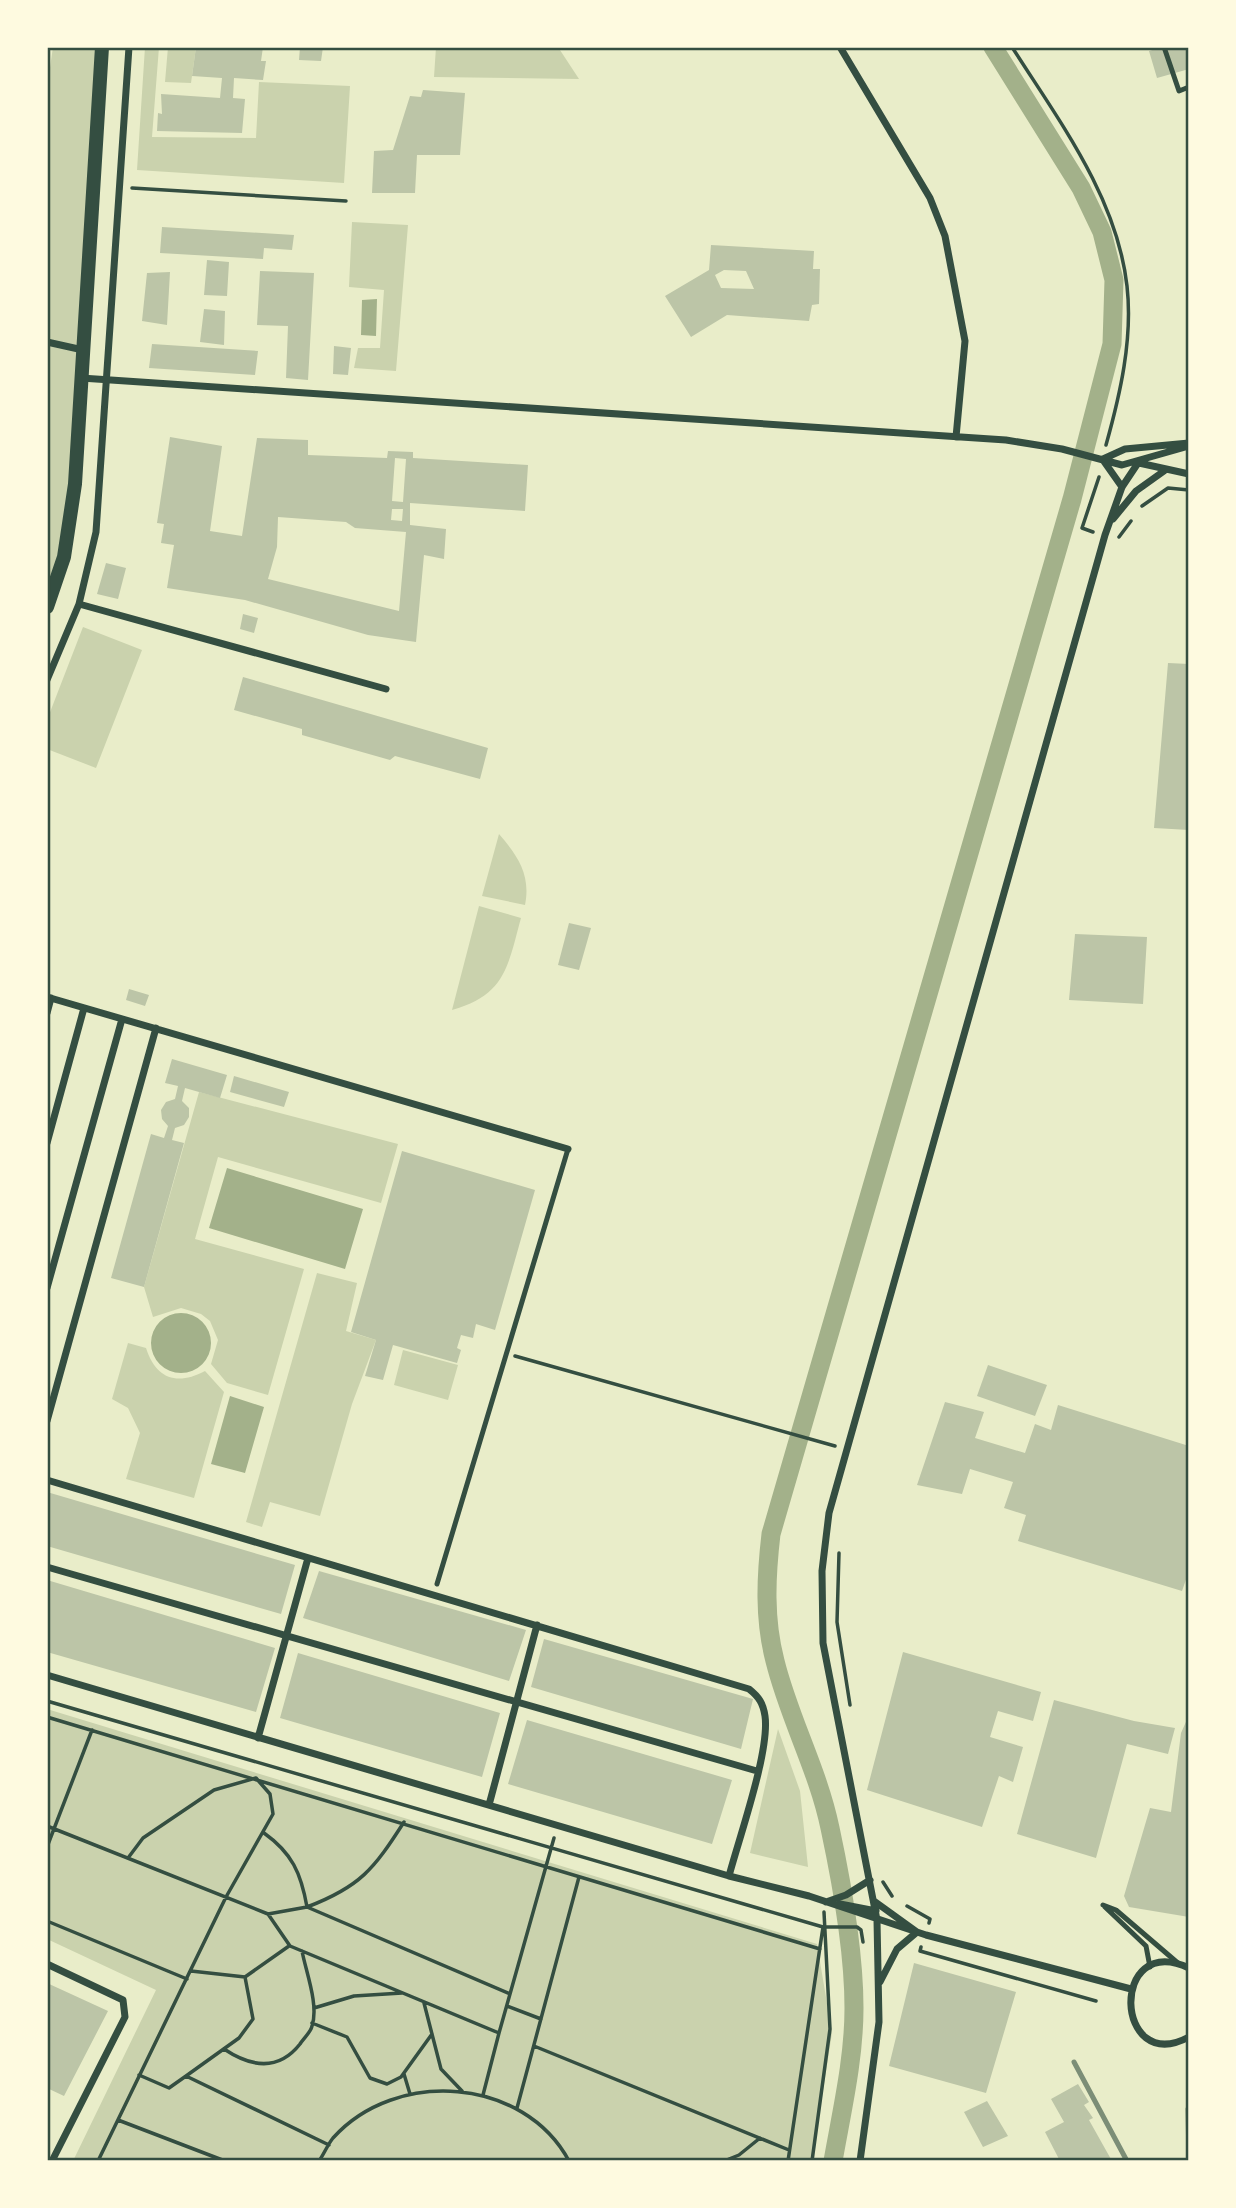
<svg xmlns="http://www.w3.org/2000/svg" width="1236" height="2208" font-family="Rubik,sans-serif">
<rect width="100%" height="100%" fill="#e9edc9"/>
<path fill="#cad2ad" d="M53,47H102L75,484L47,607V88Z
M145,47H159L152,137L256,138L259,82L350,86L344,183L137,170Z
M168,47H196L191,83L165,82Z
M436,47H558L579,79L434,77Z
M352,222L408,225L396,371L354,368L358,348H380L384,290L349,287Z
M83,627L142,650L96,768L47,749V720Z
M499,834C518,856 531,875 525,905L482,896Z
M479,906L521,918C508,965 506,995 452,1010Z
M199,1092L398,1144L381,1203L218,1157L195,1239L304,1269L268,1395L227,1383L211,1364L218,1340L210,1321L201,1314L181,1308L153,1317L144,1287Z
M317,1273L357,1283L346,1331L376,1340L352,1404L320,1516L270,1502L262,1527L246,1522Z
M128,1343L146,1348C156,1379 177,1386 205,1371L224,1392L194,1498L126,1479L140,1433L128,1408L112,1399Z
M403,1350L458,1365L448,1400L394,1385Z
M47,1709L817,1944L832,2033L812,2161H73L156,1990L47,1939Z
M778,1729L800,1791L808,1867L750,1853Z"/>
<path fill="#a3b18a" d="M377,299L376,336L361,335L362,300Z
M227,1168L363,1209L345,1269L209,1228Z
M151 1343a30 30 0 1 1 60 0a30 30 0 1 1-60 0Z
M230,1396L264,1407L245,1473L211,1464Z"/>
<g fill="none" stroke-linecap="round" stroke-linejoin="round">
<path stroke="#a3b18a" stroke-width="19" d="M833,2161C842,2110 854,2059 854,2008C854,1951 842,1884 830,1828C818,1770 789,1718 775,1661C764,1619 766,1577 771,1534L1072,499L1112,344L1114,280L1102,232L1081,188L993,47"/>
</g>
<path fill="#bcc5a7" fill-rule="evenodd" d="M196,47H263L261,61H266L263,80L234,78L233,98L245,99L242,133L157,131L158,113L162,114L161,94L220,98L222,78L192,76Z
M300,47H323L321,61L299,60Z
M1162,47H1189V69L1157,78L1149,51Z
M423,90L465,93L460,155H417L415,193H372L374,151L393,150L410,96L421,97Z
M162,227L294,235L292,250L264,248L263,259L160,253Z
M711,245L814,251L813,269H820L819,304L812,305L809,321L727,315L691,337L665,296L709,270ZM724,270L746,271L754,289L721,288L715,275Z
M207,260L229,262L227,296L204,295Z
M260,271L314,273L308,380L286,378L288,326L257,325Z
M170,272L167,325L142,321L147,273Z
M204,309L225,311L224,345L200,342Z
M152,344L258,351L255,375L149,368Z
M334,346L351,348L348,375L333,374Z
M170,437L222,446L210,531L242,536L257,438L308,440V455L387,458L388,451L413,452V458L528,465L525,511L410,503V525L446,529L444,559L424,555L416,642L368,635L245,600L167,588L174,545L161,543L164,524L157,523ZM395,458L406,459L403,502L392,501ZM392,509H403L402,521L391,520ZM278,517L346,522L355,528L406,532L399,611L268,579L277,547Z
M106,563L126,568L118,599L97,594Z
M243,614L258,618L254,633L240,629Z
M1168,663L1189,664V830L1154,828Z
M243,677L488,748L480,779L395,756L390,760L302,735V729L234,710Z
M569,923L591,928L579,970L558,965Z
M1075,934L1147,937L1143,1004L1069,1000Z
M129,989L149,995L145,1006L126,1000Z
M172,1059L227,1075L220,1098L185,1088L182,1101L189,1108V1117L184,1125L175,1128L172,1140L184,1143L144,1287L111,1278L151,1134L164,1138L168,1126L162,1119L161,1110L166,1102L175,1099L178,1086L165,1083Z
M234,1076L289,1092L284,1107L230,1092Z
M402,1151L535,1190L495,1330L476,1324L473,1338L461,1335L457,1348L461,1350L457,1363L393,1345L383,1380L365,1376L376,1340L351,1332Z
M988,1365L1047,1385L1035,1416L977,1396Z
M945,1402L984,1412L975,1438L1025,1453L1035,1424L1051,1430L1058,1405L1189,1446V1571L1182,1591L1018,1541L1026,1515L1004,1508L1013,1482L970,1469L962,1494L917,1485Z
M47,1492L295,1565L281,1614L47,1546Z
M319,1571L526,1630L509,1681L303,1618Z
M47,1580L275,1648L256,1712L47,1652Z
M544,1639L753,1699L741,1749L531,1687Z
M903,1652L1041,1692L1033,1721L998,1711L990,1737L1023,1747L1013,1782L999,1776L982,1827L867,1790Z
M298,1653L500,1713L482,1777L280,1718Z
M1054,1700L1134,1721L1175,1728L1168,1754L1127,1744L1096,1858L1017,1834Z
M1189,1715V1917L1129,1907L1124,1896L1150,1808L1171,1812L1181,1733Z
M527,1720L732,1780L712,1844L508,1784Z
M914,1963L1016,1992L986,2093L889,2066Z
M47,1983L108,2011L64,2096L47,2088Z
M1078,2084L1089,2102L1084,2105L1093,2118L1089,2120L1112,2161H1060L1045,2132L1064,2122L1051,2099Z
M987,2101L1008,2136L983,2147L964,2112Z"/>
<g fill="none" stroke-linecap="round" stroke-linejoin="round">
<path stroke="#344e41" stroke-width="3.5" d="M1012,47C1059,121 1117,197 1127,286C1133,339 1120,395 1106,445
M132,188L346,201
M1142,506L1168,488L1189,490
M1093,532L1082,528L1099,477
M1119,537L1131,521
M515,1356L835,1446
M839,1553L837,1622L850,1705
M47,1701L823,1927H857L861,1930L863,1942
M47,1717L820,1949
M47,1826L268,1914L307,1907L510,1994L499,2033L290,1946L268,1914
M264,1833C292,1853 301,1873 307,1907C360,1887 374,1869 404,1822
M47,1847L92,1730
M883,1882L892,1896
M907,1906L930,1919L929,1923
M47,1921L187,1979
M921,1947L920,1951L1096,2001
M191,1971L245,1977
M510,1994L554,1838
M424,2003L441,2069L462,2091
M507,2006L541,2019
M314,2008L354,1996L402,1993
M312,2023L347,2037L370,2078L387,2084L401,2077L432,2034
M534,2046L789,2150
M224,2049C251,2067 278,2072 300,2044C303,2039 311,2032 312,2026C319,2005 306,1972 302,1951
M404,2074L410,2094
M139,2075L169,2088L186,2076L329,2145
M186,2076L239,2038L253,2019L245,1977L289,1946
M483,2095L499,2033
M517,2108L579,1877
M118,2120L225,2161
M98,2161L226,1897L273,1814L270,1794L256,1778L214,1790L143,1838L128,1858
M319,2161C324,2154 328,2144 333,2138C396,2068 524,2077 569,2161
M724,2161L739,2155L760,2138
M788,2161L823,1927
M812,2161L830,2029L824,1912"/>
<path stroke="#344e41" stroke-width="5" d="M1164,47L1179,91L1189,87
M437,1584L568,1149
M1103,1905L1116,1910L1179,1964
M1105,1907L1146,1946L1150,1967"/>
<path stroke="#344e41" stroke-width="7" d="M840,47L930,198L945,236L965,341L956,437
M47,342L83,350
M81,378L1006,440L1062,449L1122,465L1189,446
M1103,459L1125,449L1189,443
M1103,460L1122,487
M1139,463L1189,474
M1113,519L1136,491L1164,471
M79,604L386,689
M47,680L79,604L96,532L129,47
M47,997L568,1149
M47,1013L51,998
M47,1143L84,1008
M47,1288L122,1019
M47,1421L156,1028
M47,1480L749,1689C759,1697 763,1703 765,1716C770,1751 739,1838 729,1876
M47,1567L757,1771
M47,1675L729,1876L809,1896L926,1935L1131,1989
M258,1738L308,1558
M489,1805L537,1625
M874,1901L917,1932L897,1949L880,1982
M826,1902L846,1895L870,1880
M840,1904L876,1911
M47,1964L123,2000L125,2017L52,2161
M1189,1968C1109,1931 1114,2077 1189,2037
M860,2161L879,2022L877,1920L823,1643L822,1571L829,1513L1105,535L1122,487L1138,463"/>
<path stroke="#344e41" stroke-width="14" d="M47,607L64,557L75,484L102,47"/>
<path stroke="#7c8e77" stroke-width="5" d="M1074,2062L1127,2161
M1188,2109L1189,2161"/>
</g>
<rect width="1236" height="2208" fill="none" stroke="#fefae0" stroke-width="98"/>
<rect x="49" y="49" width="1138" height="2110" fill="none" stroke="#344e41" stroke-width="2.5"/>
</svg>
